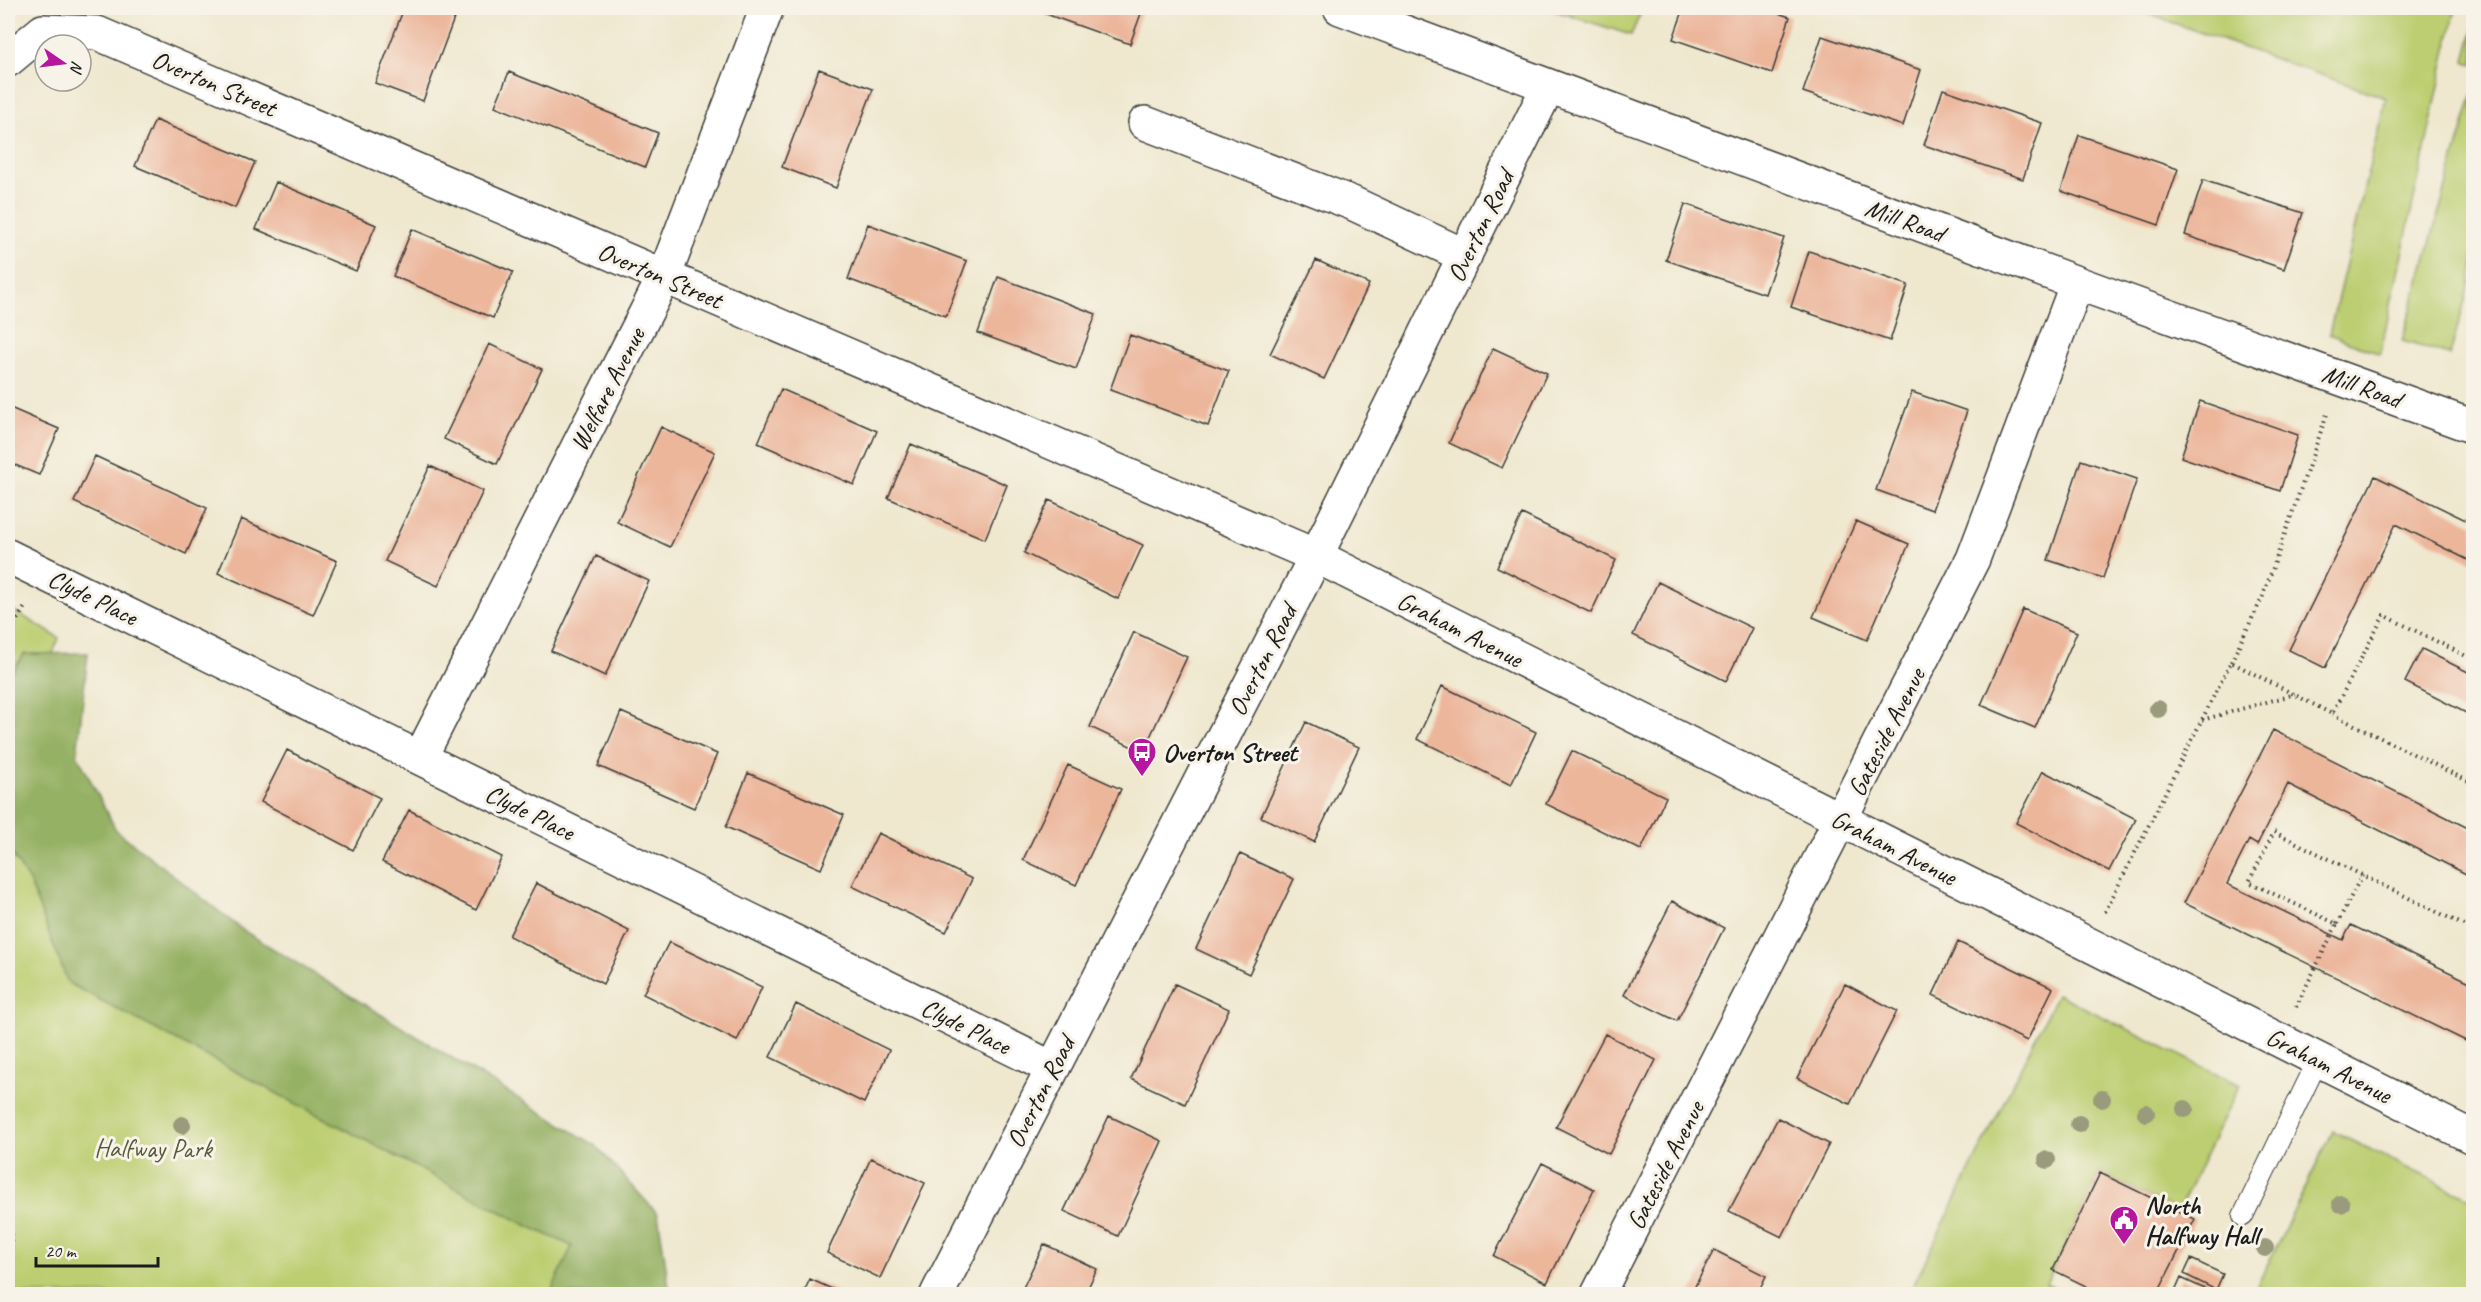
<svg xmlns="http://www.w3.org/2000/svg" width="2481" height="1302" font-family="Caveat,sans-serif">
<rect width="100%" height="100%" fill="#f7f3e8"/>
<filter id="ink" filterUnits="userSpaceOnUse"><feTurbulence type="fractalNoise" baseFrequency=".0167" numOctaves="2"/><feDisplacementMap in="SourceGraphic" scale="12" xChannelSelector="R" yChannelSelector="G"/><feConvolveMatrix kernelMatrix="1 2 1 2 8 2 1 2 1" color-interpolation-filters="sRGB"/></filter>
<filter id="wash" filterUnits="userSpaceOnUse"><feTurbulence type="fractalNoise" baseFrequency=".008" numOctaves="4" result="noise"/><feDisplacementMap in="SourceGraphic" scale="24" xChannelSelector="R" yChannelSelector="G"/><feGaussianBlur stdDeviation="1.35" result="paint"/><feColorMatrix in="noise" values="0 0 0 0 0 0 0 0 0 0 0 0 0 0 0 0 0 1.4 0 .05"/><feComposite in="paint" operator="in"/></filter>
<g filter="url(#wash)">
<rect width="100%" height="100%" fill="#efe8cf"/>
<path fill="#bcce71" stroke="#6c7546" stroke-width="1.5" d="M1546,8H1643L1631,35Z
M2131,8H2456L2380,354L2329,334L2386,98Z
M2473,30V65L2465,61Z
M2473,93V271L2450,355L2402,341Z
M8,607L59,638L8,762Z
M8,782L625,1245L600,1294H8Z
M2057,994L2240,1085L2178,1211L2100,1173L2046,1284L2067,1294H1909Z
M2333,1131L2473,1200V1294H2253Z"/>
<path fill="#95b163" stroke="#586640" stroke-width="1.5" d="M88,653L77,754L116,830L244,931L595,1145L658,1214L670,1294H550L572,1246L526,1225L68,983L29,881L8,848V678L24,654Z"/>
<g id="blocks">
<path fill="#ecb69b" d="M404,8H458L423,101L375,83Z
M1029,8H1143L1130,44Z
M1684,8H1762L1790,17L1772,73L1673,39Z
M1822,36L1921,70L1903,126L1803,92Z
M819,69L873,89L836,188L782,167Z
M509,72L658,133L645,167L495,106Z
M1943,89L2042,123L2023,179L1924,145Z
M155,120L255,162L235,208L135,166Z
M2079,135L2178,169L2159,225L2061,191Z
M2203,180L2303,213L2284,269L2185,235Z
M276,182L376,225L356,271L256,229Z
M1685,204L1784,238L1765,294L1666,260Z
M868,224L967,261L946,316L848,279Z
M412,229L513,272L493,318L393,276Z
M1809,251L1908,285L1890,341L1791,307Z
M1316,260L1369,284L1324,379L1270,354Z
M998,277L1096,314L1076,369L978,333Z
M1130,335L1229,371L1208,426L1110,390Z
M489,344L542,369L497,464L444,439Z
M1493,348L1547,373L1502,468L1449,443Z
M781,389L877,431L854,485L758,443Z
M1912,392L1967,411L1932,510L1876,490Z
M2200,401L2298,435L2280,491L2181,457Z
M8,407L59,429L39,475L8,462Z
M661,427L715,452L670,547L617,522Z
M911,444L1007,485L985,539L888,498Z
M95,456L207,508L186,554L74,502Z
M2081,460L2137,479L2103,578L2048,560Z
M430,466L483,491L438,586L385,561Z
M2375,476L2474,524V563L2396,524L2325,668L2289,650Z
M1049,500L1143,545L1118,599L1024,553Z
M1522,514L1616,560L1591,613L1497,567Z
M241,519L337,561L313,615L218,573Z
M1856,521L1909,544L1867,640L1813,617Z
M596,556L649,581L605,676L551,651Z
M1658,582L1752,628L1726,681L1633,635Z
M2023,609L2077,632L2035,728L1981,705Z
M1134,632L1187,657L1143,752L1090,727Z
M2422,649L2474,675V717L2405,682Z
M1442,686L1536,732L1511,785L1417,739Z
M621,712L717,754L694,808L598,766Z
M1306,722L1359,747L1314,842L1261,817Z
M2273,730L2474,831V878L2288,784L2257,845L2249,840L2227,884L2343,940L2351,925L2474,984V1045L2184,903Z
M287,750L380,798L353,850L261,802Z
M1572,751L1666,797L1641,850L1546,804Z
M1068,765L1121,789L1076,885L1023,860Z
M2043,771L2136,819L2109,871L2016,823Z
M748,773L844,815L821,869L726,827Z
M409,810L502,857L476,910L382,862Z
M878,833L972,879L946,932L852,886Z
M1240,854L1294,879L1249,974L1196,949Z
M536,883L629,931L603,984L509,936Z
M1672,901L1724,928L1677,1021L1624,995Z
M669,942L762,987L737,1041L643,994Z
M1958,942L2053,988L2027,1041L1933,995Z
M1175,984L1229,1009L1185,1104L1131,1079Z
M1845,984L1897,1011L1850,1104L1797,1078Z
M796,1004L889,1050L864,1103L770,1057Z
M1605,1034L1656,1060L1609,1154L1556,1127Z
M1109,1116L1162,1141L1118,1236L1064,1211Z
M1778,1118L1829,1144L1782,1237L1729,1211Z
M871,1158L925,1183L880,1278L827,1253Z
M1542,1163L1594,1189L1547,1283L1494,1256Z
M2100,1173L2195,1219L2157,1294H2102L2053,1270Z
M1044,1244L1097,1269L1085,1294H1020Z
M1714,1250L1766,1276L1757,1294H1691Z
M2191,1259L2223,1274L2216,1290L2184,1274Z
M2181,1278L2216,1294H2174Z
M810,1279L843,1294H803Z"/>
</g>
</g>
<g filter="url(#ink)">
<use href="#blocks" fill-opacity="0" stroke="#3c3b37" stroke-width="1.5"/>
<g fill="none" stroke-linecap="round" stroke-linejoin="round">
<g stroke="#3c3b37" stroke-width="22">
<path id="service" d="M2243,1216L2318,1060"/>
</g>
<g stroke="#3c3b37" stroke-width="36">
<path id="minor" d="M8,60L43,31L97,33L1316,556L2474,1138
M1145,123L1352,203L1465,256
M8,556L1052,1068
M420,758L664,277L767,8
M1598,1294L1973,559L2077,283"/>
</g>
<g stroke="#3c3b37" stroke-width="36">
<path id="tertiary" d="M1340,8L2077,283L2474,427
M937,1294L1316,556L1548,87"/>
</g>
<path stroke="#3c3b37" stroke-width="4" stroke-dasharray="1.5 4.5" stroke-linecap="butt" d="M8,635L26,605
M2231,662L2263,596L2327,414
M2332,714L2474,784
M2202,720L2295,694
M2105,912L2231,662L2332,714L2384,615L2474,660
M2337,924L2362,875
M2296,1007L2337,924L2249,882L2274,832L2474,930
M8,1198L15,1294
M8,1290L12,1277"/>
<use href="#service" stroke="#fff" stroke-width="20"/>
<use href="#minor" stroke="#fff" stroke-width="33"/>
<use href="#tertiary" stroke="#fff" stroke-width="33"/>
</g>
<g fill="#9a9a7d">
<circle cx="2158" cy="709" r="9"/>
<circle cx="2102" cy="1099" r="9"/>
<circle cx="2185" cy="1109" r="9"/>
<circle cx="2146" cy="1113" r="9"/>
<circle cx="2079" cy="1124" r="9"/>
<circle cx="182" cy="1125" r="9"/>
<circle cx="2047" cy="1160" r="9"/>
<circle cx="2341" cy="1204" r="9"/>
<circle cx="2265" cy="1248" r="9"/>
</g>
</g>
<defs>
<g id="bus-pin" transform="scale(1.5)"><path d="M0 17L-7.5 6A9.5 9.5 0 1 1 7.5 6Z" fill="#b5179e" stroke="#f7f3e8"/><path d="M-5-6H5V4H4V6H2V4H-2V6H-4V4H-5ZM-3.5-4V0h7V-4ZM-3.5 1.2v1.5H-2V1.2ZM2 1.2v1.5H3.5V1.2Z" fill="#fff"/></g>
<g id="civic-pin" transform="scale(1.5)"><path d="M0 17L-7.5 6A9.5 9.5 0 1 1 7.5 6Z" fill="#b5179e" stroke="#f7f3e8"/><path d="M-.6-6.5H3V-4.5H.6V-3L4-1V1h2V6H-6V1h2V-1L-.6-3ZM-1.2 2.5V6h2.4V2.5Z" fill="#fff"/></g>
</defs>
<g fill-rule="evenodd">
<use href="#bus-pin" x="1142" y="752"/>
<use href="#civic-pin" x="2124" y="1220"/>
</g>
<g text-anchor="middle" stroke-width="6" stroke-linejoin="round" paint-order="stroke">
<g font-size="26" fill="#1c1c1c" stroke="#f7f3e8">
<text transform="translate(214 83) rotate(23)" y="9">Overton Street</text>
<text transform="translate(1905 220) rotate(20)" y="9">Mill Road</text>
<text transform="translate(1480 226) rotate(-64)" y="9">Overton Road</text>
<text transform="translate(660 275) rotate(23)" y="9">Overton Street</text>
<text transform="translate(2362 386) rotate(20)" y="9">Mill Road</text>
<text transform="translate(607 389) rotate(-63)" y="9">Welfare Avenue</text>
<text transform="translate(93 597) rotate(26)" y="9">Clyde Place</text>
<text transform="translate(1460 629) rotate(27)" y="9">Graham Avenue</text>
<text transform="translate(1262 660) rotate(-63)" y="9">Overton Road</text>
<text transform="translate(1886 732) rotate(-63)" y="9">Gateside Avenue</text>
<text transform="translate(530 812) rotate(26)" y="9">Clyde Place</text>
<text transform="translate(1894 847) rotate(27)" y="9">Graham Avenue</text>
<text transform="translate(966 1026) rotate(26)" y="9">Clyde Place</text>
<text transform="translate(2329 1065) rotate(27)" y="9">Graham Avenue</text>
<text transform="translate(1040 1092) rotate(-63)" y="9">Overton Road</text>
<text transform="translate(1665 1165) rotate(-63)" y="9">Gateside Avenue</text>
</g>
<g font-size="26" font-weight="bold" fill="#1c1c1c" stroke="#f7f3e8" text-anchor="start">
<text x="1163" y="761">Overton Street</text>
<text x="2145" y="1214">North<tspan x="2145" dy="30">Halfway Hall</tspan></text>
</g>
<g font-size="26" fill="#545a3a" stroke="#f7f3e8">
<text x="153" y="1157">Halfway Park</text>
</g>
</g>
<rect width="2481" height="1302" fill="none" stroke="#f7f3e8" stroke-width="30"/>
<g transform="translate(63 63) rotate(104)"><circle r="28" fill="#f7f3e8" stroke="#9f9d96" stroke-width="1.5"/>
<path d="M0-4.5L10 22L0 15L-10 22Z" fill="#b5179e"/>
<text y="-9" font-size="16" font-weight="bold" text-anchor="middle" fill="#1c1c1c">N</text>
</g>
<path d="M36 1257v9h122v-9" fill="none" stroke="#1c1c1c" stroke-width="3"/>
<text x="45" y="1257" font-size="18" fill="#1c1c1c" stroke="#f7f3e8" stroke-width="4.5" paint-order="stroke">20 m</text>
</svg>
